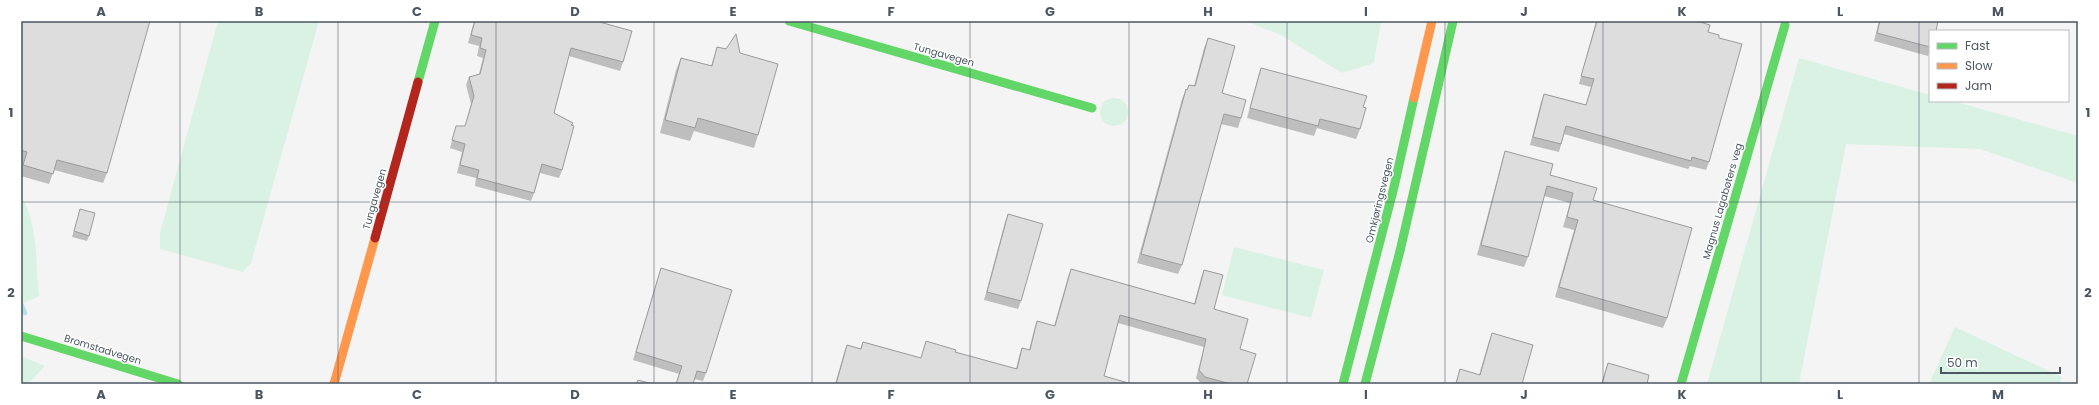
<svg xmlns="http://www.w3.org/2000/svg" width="2099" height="405" font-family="Poppins,sans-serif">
<rect width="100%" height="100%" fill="#f4f4f4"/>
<path fill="#d9f2e3" d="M218,21H319L251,263L243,272L160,249V233Z
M1245,21H1381L1374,63L1342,73L1281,35Z
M1799,58L1930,95V101H1953L2078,136V183L1980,149L1846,144L1799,384H1707Z
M1100 112a14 14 0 1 1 28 0a14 14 0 1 1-28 0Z
M21,196C39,225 35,264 39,296L21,304Z
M1234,247L1324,270L1311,318L1222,295Z
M1955,327L2062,377L2059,384H1929Z
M21,356L45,366L28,384H21Z"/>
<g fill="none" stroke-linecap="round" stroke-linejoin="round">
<path stroke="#aee2f0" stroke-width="4.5" d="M21,304L25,313"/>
<path stroke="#63d668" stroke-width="9" d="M789,21L1092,108
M418,82L435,21
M21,336L178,384
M1343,384L1394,187L1414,98
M1365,384L1400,251L1453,21
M1681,384L1785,25"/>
<path stroke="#ff974d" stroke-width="9" d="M1414,98L1432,21
M334,384L375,238"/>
<path stroke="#b3261e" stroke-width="9" d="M375,238L418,82"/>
</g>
<path fill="#bebebf" d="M21,21L107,173L103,183L54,170L49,184L21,176V171L23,162L21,161Z
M474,21H596L623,62L620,71L569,56L554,113L573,123L562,170L559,178L540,173L534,193L531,201L475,186L476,178L457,173L462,152L450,148L456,126H465L471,104L466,85L469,77L479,74L483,58L477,56L479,46L468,43Z
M1596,21H1697L1708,32L1719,38L1709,162L1706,170L1690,166L1688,169L1564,134L1559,152L1530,145L1541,102L1544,94L1586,105L1591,87L1579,84Z
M1879,21H1938L1930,31V51L1928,56L1874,41Z
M1208,38L1222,93L1241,118L1238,128L1221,124L1182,265L1178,274L1137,263L1182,99L1186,89L1187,90L1189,85L1194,86L1204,48Z
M717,47L740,53L758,135L754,148L694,131L690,141L660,133L676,70L681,58L711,66Z
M1261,68L1363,107L1360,129L1356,139L1317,128L1314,136L1247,118L1258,77Z
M1505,151L1550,175L1593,200L1667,318L1663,328L1555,297L1574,230L1563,227L1570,203L1544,196L1528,257L1524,267L1477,255L1502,161Z
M80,209L89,236L87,241L72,237Z
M1008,214L1021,301L1018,309L984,300L1005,222Z
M661,268L706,373L703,381L694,379L693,384H676L679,374L633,360Z
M1071,269L1194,304L1201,278L1204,270L1214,309L1240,349L1247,384H1202L1196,378L1204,347L1118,323L1104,376L1132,384H835L844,353L847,345L860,349L863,342L921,358L926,341L955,352L1016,369L1019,356L1022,348L1029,350L1034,330L1037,321L1054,326L1068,277Z
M1492,333L1522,384H1455L1460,369L1479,375L1489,341Z
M1608,363L1647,384H1601Z"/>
<path fill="#ddddde" stroke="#9b9b9b" d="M21,21H150L107,173L57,160L53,174L23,165L27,152L21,150Z
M475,21H596L632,31L623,62L571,48L554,113L573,123L571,125L574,126L562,170L542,164L534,193L477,178L479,170L460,165L465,144L452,140L456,126H465L474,96L469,77L480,74L486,50L480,48L482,38L471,35Z
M1597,21H1697L1710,25L1708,32L1719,35V38L1742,44L1709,162L1692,157L1691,161L1566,126L1561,144L1533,137L1544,94L1586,105L1594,79L1581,76Z
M1880,21H1938L1936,31H1930V47L1877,33Z
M736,34L740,53L778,64L758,135L698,118L695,128L665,120L681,58L712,66L717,47L726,49Z
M1208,38L1235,46L1222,93L1246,100L1241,118L1224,114L1182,265L1141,254L1186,89L1187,90L1189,85L1195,86Z
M1261,68L1367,96L1363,107L1366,108L1360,129L1320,119L1318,126L1250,108Z
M1505,151L1553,164L1550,175L1597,188L1593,200L1692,228L1667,318L1559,287L1578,220L1567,217L1573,193L1547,186L1528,257L1481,245Z
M80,209L95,213L89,236L74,231Z
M1008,214L1043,224L1021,301L987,292Z
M661,268L732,290L706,373L697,371L693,384H676L682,366L636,352Z
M1071,269L1195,304L1204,270L1223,275L1214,309L1248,319L1240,349L1256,354L1247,384H1231L1205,377L1199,370L1206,339L1120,315L1104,376L1132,384H836L847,345L861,349L863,342L921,358L926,341L956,350L955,352L1017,369L1022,348L1030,350L1037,321L1055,326Z
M1492,333L1533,345L1522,384H1456L1460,369L1480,375Z
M1608,363L1649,375L1647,384H1602Z
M638,380L653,384H636Z"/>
<path fill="none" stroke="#4a5661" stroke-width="1" stroke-opacity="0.55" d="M180,21V384M338,21V384M496,21V384M654,21V384M812,21V384M970,21V384M1129,21V384M1287,21V384M1445,21V384M1603,21V384M1761,21V384M1919,21V384M21,202H2078"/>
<g text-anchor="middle" stroke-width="3" stroke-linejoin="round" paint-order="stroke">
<g font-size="10" fill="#4a5661" stroke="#fff">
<text transform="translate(944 54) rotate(16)" y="4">Tungavegen</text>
<text transform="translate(374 199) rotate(-74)" y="4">Tungavegen</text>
<text transform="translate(1379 200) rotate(-76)" y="4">Omkjøringsvegen</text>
<text transform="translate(1722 201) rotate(-74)" y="4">Magnus Lagabøters veg</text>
<text transform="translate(103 349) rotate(17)" y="4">Bromstadvegen</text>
</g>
</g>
<rect width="2099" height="405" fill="none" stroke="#ffffff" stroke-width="44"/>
<rect x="1929" y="30" width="140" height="72" fill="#ffffff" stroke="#b7bbc0"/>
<rect x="1937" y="43" width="20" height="6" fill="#63d668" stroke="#b7bbc0"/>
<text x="1965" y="50" font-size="12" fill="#4a5661">Fast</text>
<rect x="1937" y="63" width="20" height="6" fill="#ff974d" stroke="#b7bbc0"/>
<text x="1965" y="70" font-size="12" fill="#4a5661">Slow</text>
<rect x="1937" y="83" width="20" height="6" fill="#b3261e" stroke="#b7bbc0"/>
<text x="1965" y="90" font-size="12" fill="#4a5661">Jam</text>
<path d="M1941 367v6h119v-6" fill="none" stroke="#4a5661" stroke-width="2"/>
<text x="1947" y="367" font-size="12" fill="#4a5661" stroke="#ffffff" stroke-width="3" paint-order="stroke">50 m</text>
<rect x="22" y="22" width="2055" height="361" fill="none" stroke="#4a5661" stroke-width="1.5"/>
<g font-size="13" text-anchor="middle" font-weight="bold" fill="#4a5661">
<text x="101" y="16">A</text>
<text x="259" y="16">B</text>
<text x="417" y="16">C</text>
<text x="575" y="16">D</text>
<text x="733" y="16">E</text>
<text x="891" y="16">F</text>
<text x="1050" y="16">G</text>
<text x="1208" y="16">H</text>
<text x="1366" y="16">I</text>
<text x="1524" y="16">J</text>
<text x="1682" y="16">K</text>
<text x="1840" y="16">L</text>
<text x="1998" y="16">M</text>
<text x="11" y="117">1</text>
<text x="2088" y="117">1</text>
<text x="11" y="297">2</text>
<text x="2088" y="297">2</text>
<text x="101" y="399">A</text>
<text x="259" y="399">B</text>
<text x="417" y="399">C</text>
<text x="575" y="399">D</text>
<text x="733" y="399">E</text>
<text x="891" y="399">F</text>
<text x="1050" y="399">G</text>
<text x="1208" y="399">H</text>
<text x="1366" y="399">I</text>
<text x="1524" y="399">J</text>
<text x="1682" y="399">K</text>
<text x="1840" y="399">L</text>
<text x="1998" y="399">M</text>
</g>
</svg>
